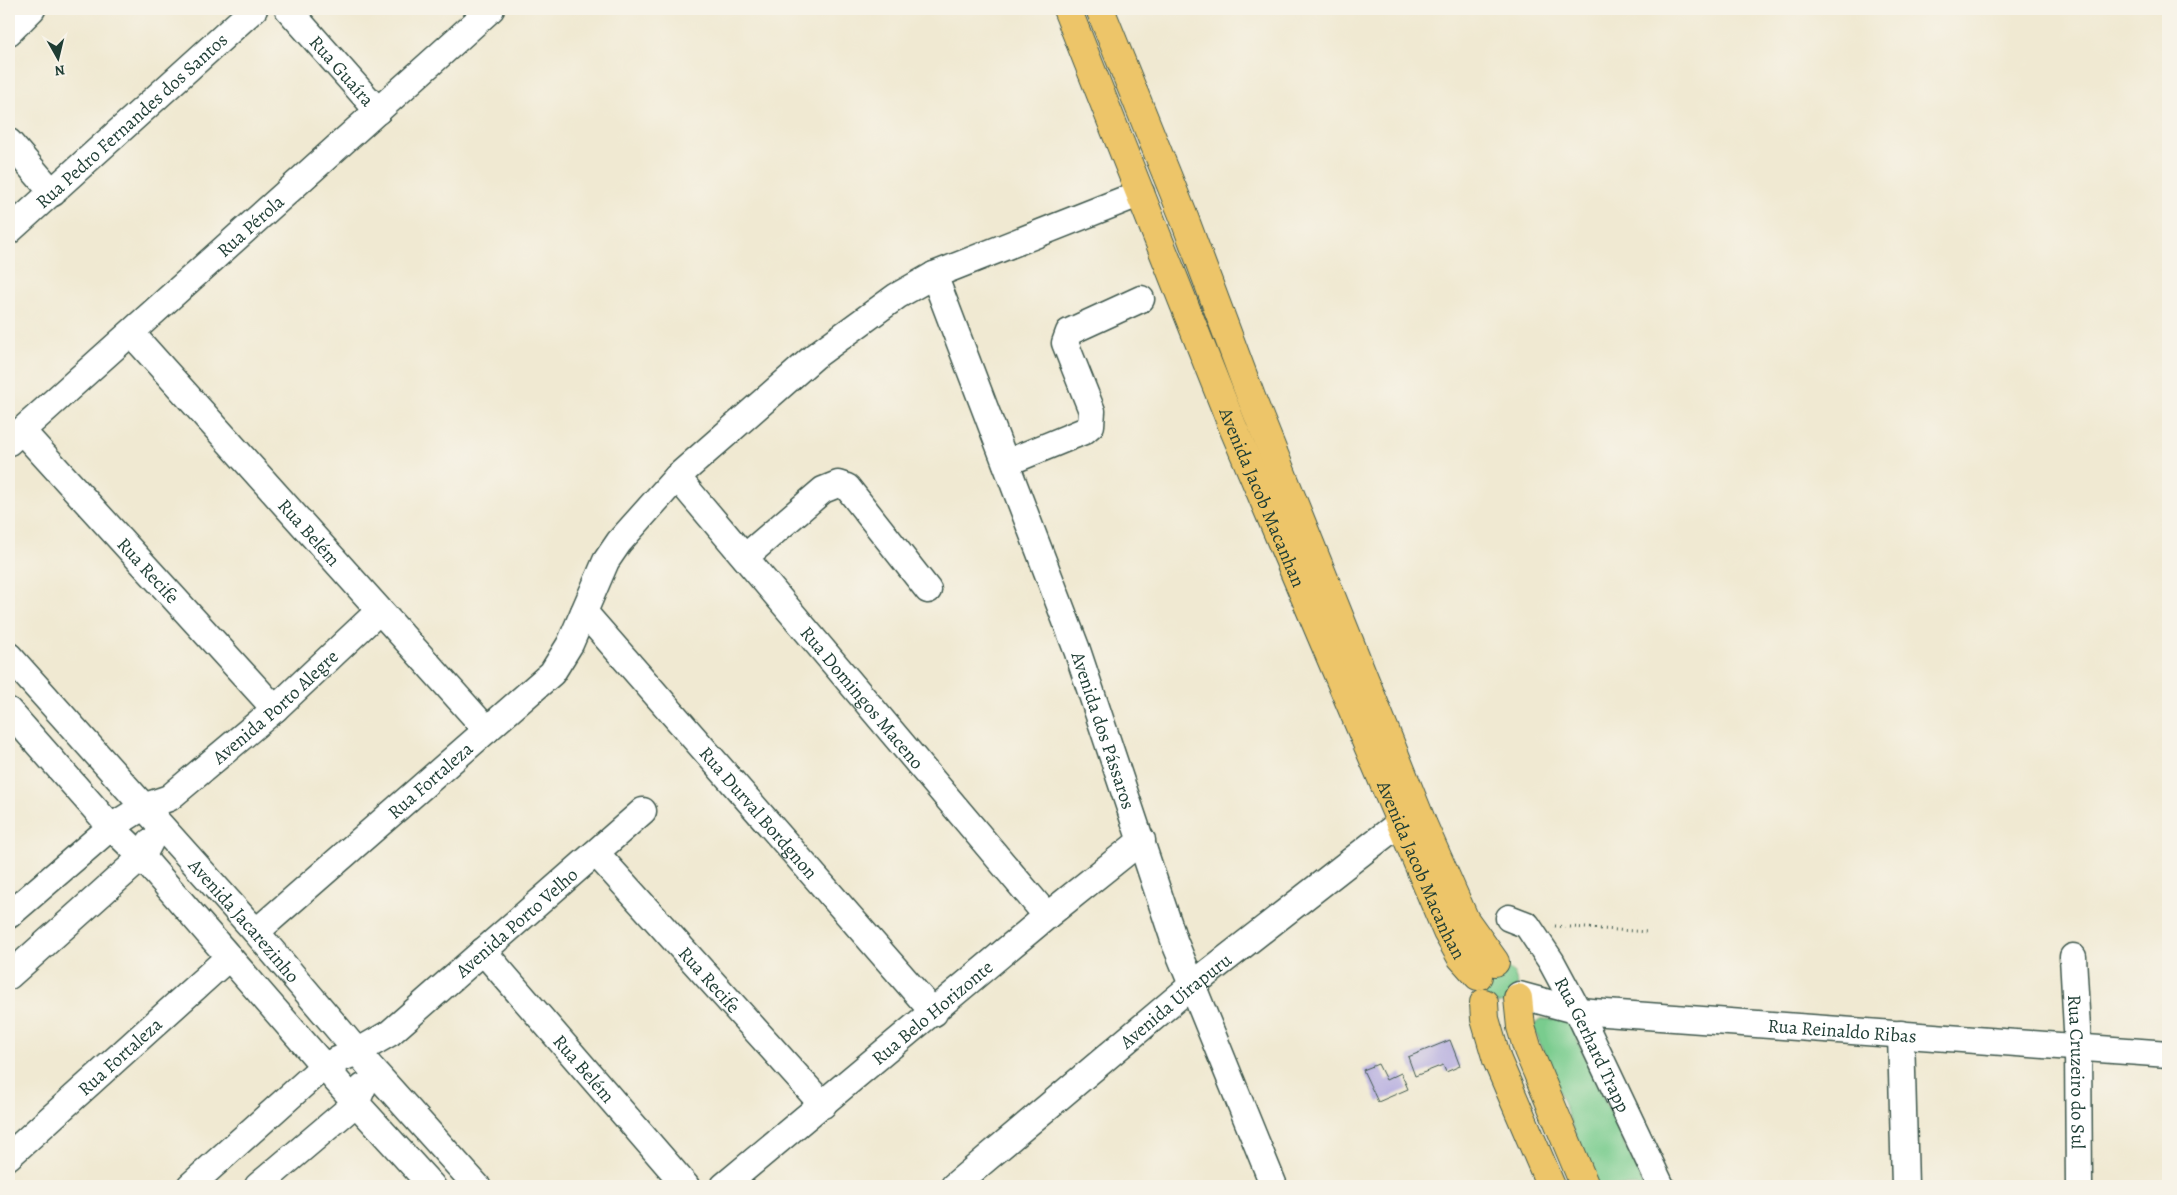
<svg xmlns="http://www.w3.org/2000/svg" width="2177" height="1195" font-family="Alegreya,serif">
<rect width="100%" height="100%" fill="#f7f3e8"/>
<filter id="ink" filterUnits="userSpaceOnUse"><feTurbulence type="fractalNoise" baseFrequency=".02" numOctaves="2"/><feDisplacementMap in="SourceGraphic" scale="10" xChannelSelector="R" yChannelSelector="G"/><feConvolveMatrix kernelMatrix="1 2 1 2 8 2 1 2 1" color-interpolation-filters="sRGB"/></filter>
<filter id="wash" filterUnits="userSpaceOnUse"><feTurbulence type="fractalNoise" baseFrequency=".0096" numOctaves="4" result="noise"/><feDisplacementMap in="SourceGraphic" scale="20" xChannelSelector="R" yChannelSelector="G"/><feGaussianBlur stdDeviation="1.12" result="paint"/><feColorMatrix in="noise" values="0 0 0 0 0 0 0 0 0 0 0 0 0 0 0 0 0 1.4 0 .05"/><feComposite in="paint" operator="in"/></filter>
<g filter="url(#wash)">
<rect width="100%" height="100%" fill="#f0e9d2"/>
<path fill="#79cc8e" stroke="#4c8461" d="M1505,966L1514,973L1518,984L1507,1002L1495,1004C1483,996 1479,993 1481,978Z
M1541,1019L1572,1020L1581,1032L1577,1040L1644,1186H1596L1533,1026Z"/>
<g id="blocks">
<path fill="#b3abdf" d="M1450,1040L1460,1066L1446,1072L1443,1065L1415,1076L1408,1057Z
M1378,1064L1386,1080L1401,1073L1408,1089L1378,1102L1363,1070Z"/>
</g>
</g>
<g filter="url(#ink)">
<use href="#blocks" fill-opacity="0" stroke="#3e574c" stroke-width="1"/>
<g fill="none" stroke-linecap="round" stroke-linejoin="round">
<g stroke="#3e574c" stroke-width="29">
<g id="minor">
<path id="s1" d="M288,9L378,111"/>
<path d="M9,32L32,9"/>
<path d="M9,142L53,193"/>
<path id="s2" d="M9,231L254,9"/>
<path id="s3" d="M934,275L1077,650L1175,943L1274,1186"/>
<path id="s4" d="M132,334L487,730"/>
<path id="s5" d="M22,431L275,709"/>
<path id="s6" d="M9,442L491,9"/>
<path d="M1006,463L1084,431L1091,425L1092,411L1065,343L1069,332L1141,299"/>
<path id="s7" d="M677,477L1047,916"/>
<path d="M745,557L823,490L838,484L847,487L928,590"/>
<path id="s8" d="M584,612L934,1013"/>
<path id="s9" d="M9,656L256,932L372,1069L477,1186"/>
<path d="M9,711L111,827L142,857L356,1103L432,1186"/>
<path id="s10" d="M596,853L823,1105"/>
<path id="s11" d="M9,915L111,827L143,807L169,798L275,709L379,611"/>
<path id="s12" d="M1509,918L1527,925L1551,961L1578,1011L1661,1186"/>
<path id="s13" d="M256,932L552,673L570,644L606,561L619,542L677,477L815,356L897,296L934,275L1141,193"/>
<path id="s14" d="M483,951L686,1186"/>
<path id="s15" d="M2073,957L2078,1047L2079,1186"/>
<path d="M9,976L142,857L150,842"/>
<path id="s16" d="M1519,995L1578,1011L2168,1054"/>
<path d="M1901,1034L1905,1186"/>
<path id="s17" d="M9,1156L229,957"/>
<path id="s18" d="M190,1186L325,1065L357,1052L390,1033L643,811"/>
<path d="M258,1186L356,1103L363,1087"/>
<path id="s19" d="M724,1186L1047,916L1142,840"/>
<path id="s20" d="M954,1186L1191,986L1401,822"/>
</g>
</g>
<g stroke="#3e574c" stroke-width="30">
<g id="major">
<path id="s21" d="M1067,9L1232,425L1447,932L1461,957L1478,976"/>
<path d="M1100,9L1183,215L1251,397L1423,825L1465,920L1495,962"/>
<path d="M1518,998L1521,1027L1528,1050L1585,1186"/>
<path d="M1484,1003L1485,1019L1497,1060L1551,1186"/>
</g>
</g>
<path stroke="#3e574c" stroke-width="3" stroke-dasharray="1 4" stroke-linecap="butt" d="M1555,926L1649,932"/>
<use href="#minor" stroke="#fff" stroke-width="26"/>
<use href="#major" stroke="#edc569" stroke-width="28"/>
</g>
</g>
<g text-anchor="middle" stroke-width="4.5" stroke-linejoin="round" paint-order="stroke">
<g font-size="19" fill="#1f3d34" stroke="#f7f3e8">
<text dy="7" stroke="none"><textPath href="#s1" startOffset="82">Rua Guaíra</textPath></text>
<text dy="7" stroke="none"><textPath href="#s2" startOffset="165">Rua Pedro Fernandes dos Santos</textPath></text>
<text dy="7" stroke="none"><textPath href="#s6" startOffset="324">Rua Pérola</textPath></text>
<text dy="7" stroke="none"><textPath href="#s21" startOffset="526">Avenida Jacob Macanhan</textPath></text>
<text dy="7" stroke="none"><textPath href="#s4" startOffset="266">Rua Belém</textPath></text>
<text dy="7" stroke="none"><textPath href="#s5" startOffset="188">Rua Recife</textPath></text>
<text dy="7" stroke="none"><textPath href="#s7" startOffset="288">Rua Domingos Maceno</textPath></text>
<text dy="7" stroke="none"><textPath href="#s11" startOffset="340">Avenida Porto Alegre</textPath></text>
<text dy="7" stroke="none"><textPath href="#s3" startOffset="486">Avenida dos Pássaros</textPath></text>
<text dy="7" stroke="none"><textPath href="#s13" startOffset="231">Rua Fortaleza</textPath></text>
<text dy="7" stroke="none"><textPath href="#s8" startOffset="266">Rua Durval Bordgnon</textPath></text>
<text dy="7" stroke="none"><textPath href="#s21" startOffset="931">Avenida Jacob Macanhan</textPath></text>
<text dy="7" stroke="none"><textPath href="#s9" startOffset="354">Avenida Jacarezinho</textPath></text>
<text dy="7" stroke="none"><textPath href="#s18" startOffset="422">Avenida Porto Velho</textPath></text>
<text dy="7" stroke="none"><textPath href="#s10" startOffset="170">Rua Recife</textPath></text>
<text dy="7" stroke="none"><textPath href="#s20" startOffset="289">Avenida Uirapuru</textPath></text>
<text dy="7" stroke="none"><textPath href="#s19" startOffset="271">Rua Belo Horizonte</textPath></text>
<text dy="7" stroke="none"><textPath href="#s16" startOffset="326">Rua Reinaldo Ribas</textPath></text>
<text dy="7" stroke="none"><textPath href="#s12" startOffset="156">Rua Gerhard Trapp</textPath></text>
<text dy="7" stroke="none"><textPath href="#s17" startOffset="149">Rua Fortaleza</textPath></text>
<text dy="7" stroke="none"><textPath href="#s14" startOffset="155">Rua Belém</textPath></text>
<text dy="7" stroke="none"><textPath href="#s15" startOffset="115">Rua Cruzeiro do Sul</textPath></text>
</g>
</g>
<rect width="2177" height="1195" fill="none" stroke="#f7f3e8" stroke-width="30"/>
<g transform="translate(58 58) rotate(172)" stroke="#f7f3e8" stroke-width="4" paint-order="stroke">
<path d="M0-4L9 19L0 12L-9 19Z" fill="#1f3d34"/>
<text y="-8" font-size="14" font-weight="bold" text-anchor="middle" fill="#1f3d34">N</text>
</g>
</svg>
